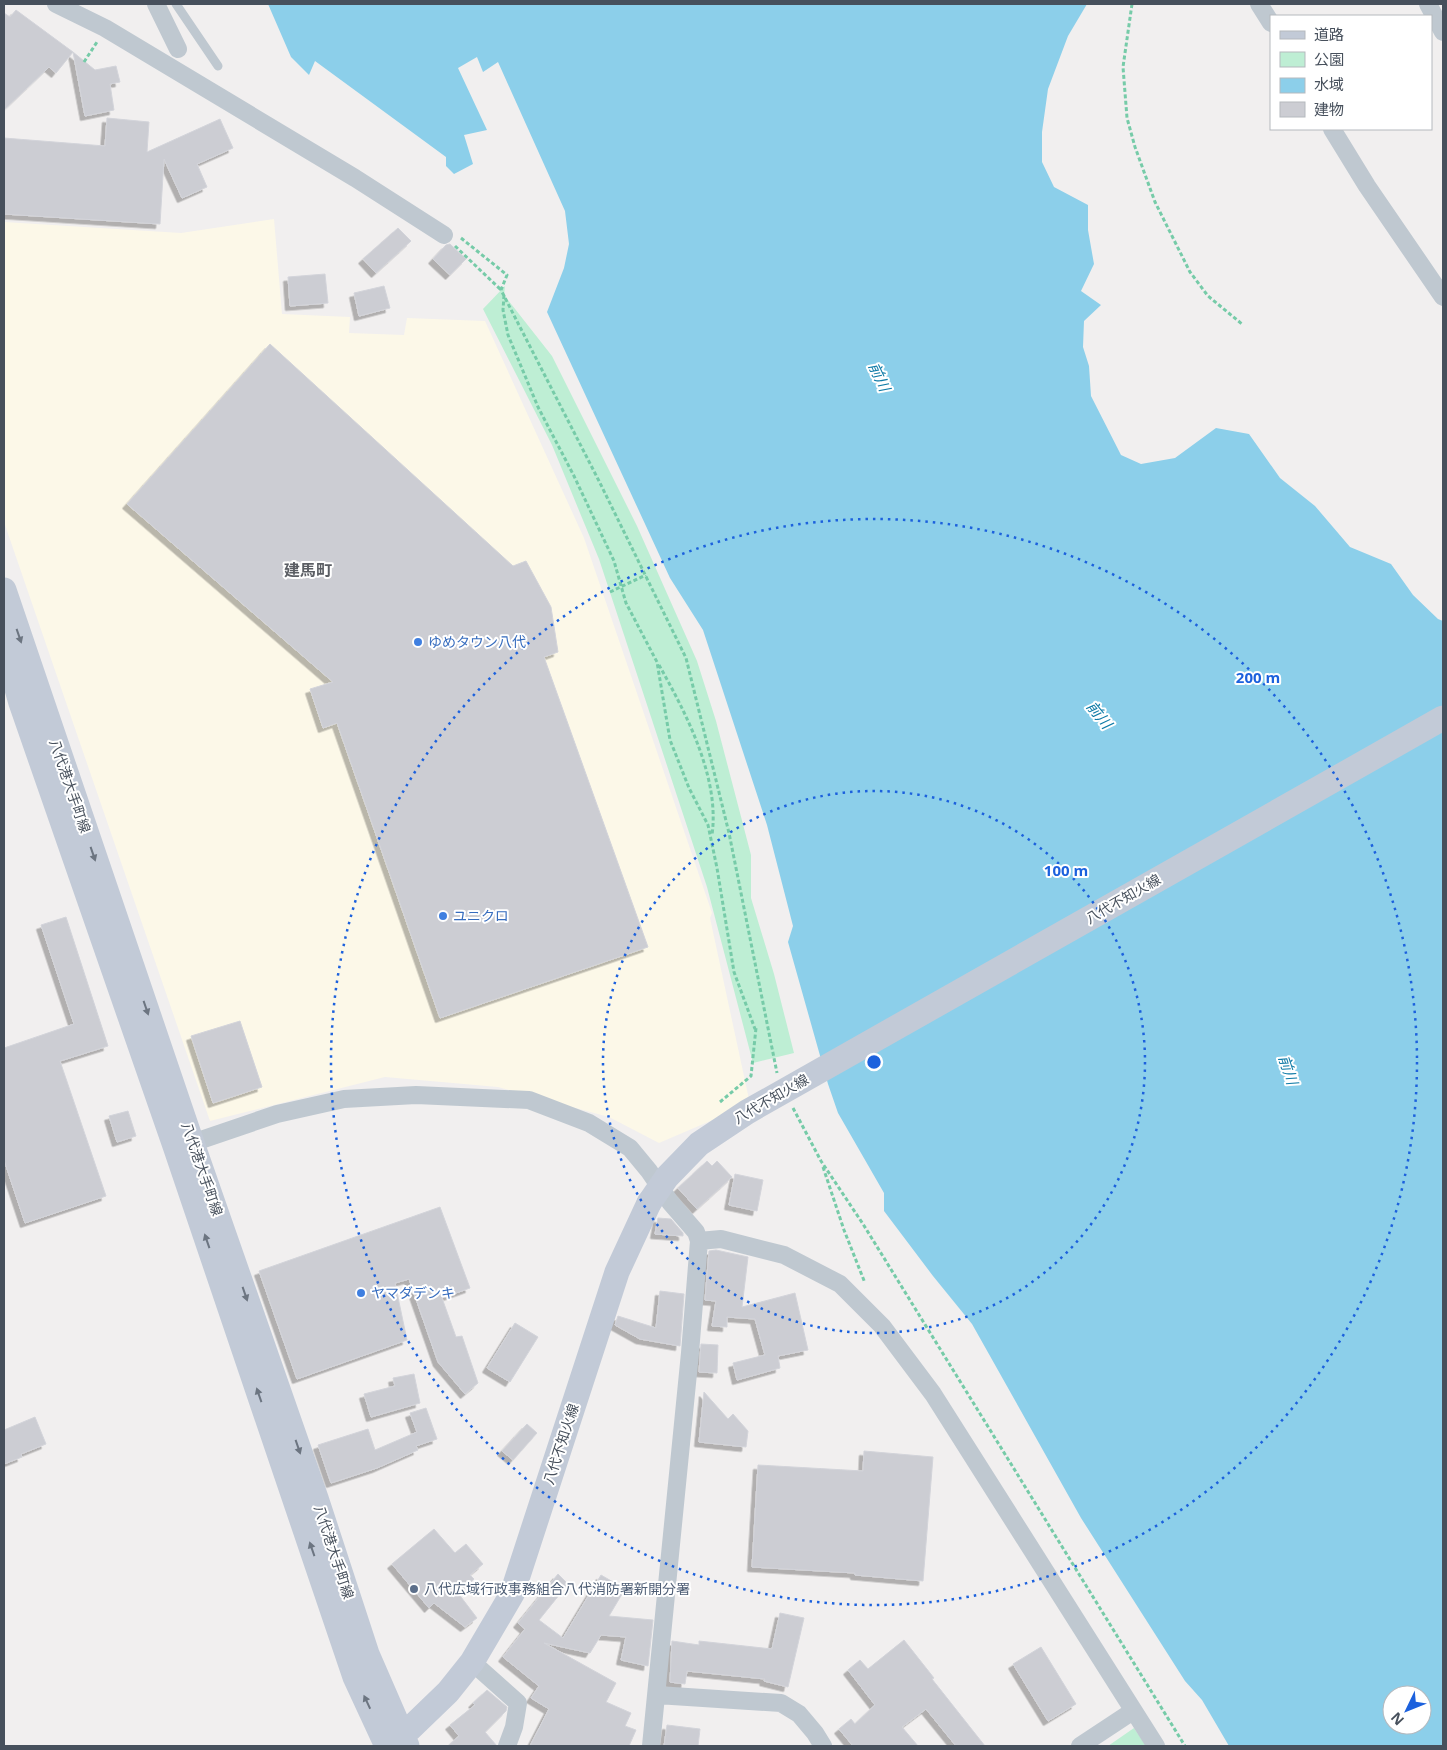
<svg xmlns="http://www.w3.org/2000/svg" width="1447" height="1750" font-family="'Open Sans','Noto Sans JP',sans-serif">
<defs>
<filter id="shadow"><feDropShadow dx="-4.5" dy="4.5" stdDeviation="0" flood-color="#0004"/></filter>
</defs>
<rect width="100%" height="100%" fill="#f1efef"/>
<path fill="#fcf8e8" d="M274,219L282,314L350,317L349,333L404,335L407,318L485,321L584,538L712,913L710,918L750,1104L659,1143L609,1117L498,1087L385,1077L210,1121L4,522V222L181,233Z"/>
<path fill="#beeed4" d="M505,286L504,295L552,356L637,526L697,661L716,721L751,855V898L774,974L794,1053L753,1063L707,887L599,559L552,445L483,309Z
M1134,1728L1146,1746H1108Z"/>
<path fill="#8ccfea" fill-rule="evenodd" d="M268,4H1087L1068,36L1048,89L1042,132V162L1054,187L1088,205V230L1094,264L1081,291L1101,305L1084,321L1083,347L1089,366L1091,396L1121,455L1141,464L1175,458L1216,428L1249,434L1280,478L1315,506L1350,547L1391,564L1413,595L1438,619L1443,621V1746H1229L1202,1700L1185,1681L1081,1518L972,1324L933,1276L884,1211V1193L838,1113L828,1084L788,942L793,926L767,825L703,630L670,578L547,312L564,268L569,244L565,211L498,62L483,72L477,57L458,68L487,130L464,135L473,164L454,174L446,166V157L315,61L309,75L291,57ZM1392,1695H1422V1725H1392Z"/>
<path fill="#cccdd3" stroke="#d3d4da" filter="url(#shadow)" d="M16,10L73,52L56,73L49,67L4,110V13L10,17Z
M73,52L95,70L116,66L120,82L110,84L114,110L85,116Z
M107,118L149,122L147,152L220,119L233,148L197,164L207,187L182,198L164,159L160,224L4,214V138L105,146Z
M398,228L411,241L376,273L363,259Z
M450,244L466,259L450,275L433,259L446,245Z
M325,274L328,303L290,306L288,277Z
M384,286L390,308L359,316L354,293Z
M270,344L513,566L526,561L551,607L558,652L544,657L648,947L440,1018L337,723L323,728L310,689L333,682L127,504Z
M66,917L108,1046L60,1061L106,1196L25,1223L4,1160V1048L74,1024L41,925Z
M240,1021L262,1087L213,1103L191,1036Z
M128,1111L136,1136L117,1142L109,1116Z
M707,1161L712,1166L717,1161L732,1177L697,1209L678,1188Z
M735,1174L763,1180L757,1211L729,1205Z
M440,1207L470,1288L442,1298L456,1337L462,1336L478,1383L465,1394L438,1362L409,1279L395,1283L407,1340L297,1379L259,1271Z
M658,1218L671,1219L683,1233V1236L655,1234Z
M716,1250L748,1257L742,1307L795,1293L808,1350L778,1356L780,1368L737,1380L733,1363L765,1355L755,1319L727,1317V1327L712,1326L716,1301L705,1300L709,1251Z
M660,1291L684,1294L680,1346L640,1339L615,1325L618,1316L656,1328Z
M515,1323L538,1337L510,1382L487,1368Z
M701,1344L718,1345L717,1373L699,1372Z
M414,1374L420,1403L371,1417L364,1394L395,1386L393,1378Z
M704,1392L728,1419L733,1414L748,1431L746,1447L699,1442Z
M426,1408L437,1439L416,1446L418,1450L377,1468L331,1483L318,1445L368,1429L375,1450L417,1432L410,1413Z
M35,1417L46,1444L21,1454L22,1457L4,1464V1430Z
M527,1424L537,1433L513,1460L502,1451Z
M864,1451L933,1457L923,1581L855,1575V1573L752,1567L758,1465L863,1471Z
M434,1529L455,1553L466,1544L483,1564L470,1575L474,1579L458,1593L477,1618L465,1627L434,1603L429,1608L392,1564Z
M558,1574L568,1584L539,1620L563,1638L601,1575L625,1589L609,1616L653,1620L648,1666L621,1660L626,1637L601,1635L590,1653L544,1643L616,1683L606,1702L631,1713L625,1726L636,1730L629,1746H530L549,1709L531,1698L539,1686L503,1657L525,1629L518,1623Z
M780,1613L804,1618L788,1687L764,1681L765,1679L687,1671L685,1684L670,1682L672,1641L699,1645V1641L772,1649Z
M904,1640L934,1678L932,1679L985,1746H956L926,1709L902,1727L918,1746H853L839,1729L851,1719L855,1724L875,1705L848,1670L860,1660L868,1669Z
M1041,1647L1076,1704L1048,1721L1013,1664Z
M487,1690L507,1707L506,1711L485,1732L497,1746H448L459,1736L450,1725L475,1705L473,1703Z
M667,1725L700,1729L698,1746H664Z"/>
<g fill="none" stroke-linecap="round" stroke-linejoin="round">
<path stroke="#76cba8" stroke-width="3" stroke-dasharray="4 2.5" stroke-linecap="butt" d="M1132,4L1123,67L1127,118L1135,147L1155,202L1190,272L1208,296L1242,324
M84,62L97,42
M461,238L507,275L501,290L599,481L686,658L729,833L777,1073
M455,246L501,290
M504,295L503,310L508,335L538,407L574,476L614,561L626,603L657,662L670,740L689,788L708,825L717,868L734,972L755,1029
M610,592L646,575
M659,665C686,713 720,778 712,835
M720,1102L751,1076L756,1028
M793,1108L821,1161L863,1224L1185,1746
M823,1167L844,1230L865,1283"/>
<path stroke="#bfc8d0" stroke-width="9" d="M176,4L218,66"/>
<path stroke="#bfc8d0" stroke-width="18" d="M56,4L105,28L355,178L444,235
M156,4L178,49
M1259,4L1271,23
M1428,4L1443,32
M1332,129L1367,186L1443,297
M182,1144L192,1143L277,1114L344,1099L416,1095L529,1100L589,1123L630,1148L649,1171L670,1202L696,1232L699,1241L690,1353L651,1746
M699,1241L721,1239L784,1255L840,1284L882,1326L933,1394L1156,1746
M472,1662L518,1703L514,1727L507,1746
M657,1695L781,1703L799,1714L815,1733L823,1746
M1080,1746L1133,1711"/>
<path stroke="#c2cad7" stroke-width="25" d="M4,590L192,1143L316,1498L367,1654L407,1746
M4,643L21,703L175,1146L355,1677L387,1746
M392,1746L448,1692L472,1662L512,1594L617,1272L649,1203"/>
<path stroke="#c2cad7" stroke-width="25" d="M649,1203L667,1177L699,1144L747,1112L1443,718"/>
</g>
<defs><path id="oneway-solid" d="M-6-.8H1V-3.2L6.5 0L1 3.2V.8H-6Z" transform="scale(1.25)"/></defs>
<g fill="#6c7581">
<use href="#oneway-solid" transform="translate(19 636) rotate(71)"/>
<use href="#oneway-solid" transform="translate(93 854) rotate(71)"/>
<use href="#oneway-solid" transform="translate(146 1008) rotate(71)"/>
<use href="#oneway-solid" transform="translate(207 1241) rotate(-109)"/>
<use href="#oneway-solid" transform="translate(245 1294) rotate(71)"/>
<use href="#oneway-solid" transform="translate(259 1395) rotate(-109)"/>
<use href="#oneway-solid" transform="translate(298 1447) rotate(71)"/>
<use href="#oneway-solid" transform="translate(312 1549) rotate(-109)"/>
<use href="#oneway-solid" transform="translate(367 1702) rotate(-115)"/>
</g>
<g fill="none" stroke="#1c61dd" stroke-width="2.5" stroke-dasharray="2.5 5">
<circle cx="874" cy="1062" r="271"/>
<circle cx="874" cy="1062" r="543"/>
</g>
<g fill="#3f7fe0" stroke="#fff" stroke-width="2">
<circle cx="418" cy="642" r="5"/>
<circle cx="443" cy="916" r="5"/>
<circle cx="361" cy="1293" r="5"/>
</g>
<circle fill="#5c6f8a" stroke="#fff" stroke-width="2" cx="414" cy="1589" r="5"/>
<g text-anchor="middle" stroke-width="4" stroke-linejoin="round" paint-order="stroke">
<g font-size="14" fill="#366cbe" stroke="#fff" text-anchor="start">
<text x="428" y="647">ゆめタウン八代</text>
<text x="453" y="921">ユニクロ</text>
<text x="371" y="1298">ヤマダデンキ</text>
</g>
<g font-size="14" fill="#47505c" stroke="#fff">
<text transform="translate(70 786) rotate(71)" y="5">八代港大手町線</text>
<text transform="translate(1123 899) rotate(-30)" y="5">八代不知火線</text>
<text transform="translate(771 1099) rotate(-30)" y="5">八代不知火線</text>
<text transform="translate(202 1169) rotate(71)" y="5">八代港大手町線</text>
<text transform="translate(561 1444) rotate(-72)" y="5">八代不知火線</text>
<text transform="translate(334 1552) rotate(72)" y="5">八代港大手町線</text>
</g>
<g font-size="14" fill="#4e5e75" stroke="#fff" text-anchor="start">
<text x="424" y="1594">八代広域行政事務組合八代消防署新開分署</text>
</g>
<g font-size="15" font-style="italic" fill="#0f7ba7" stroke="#fff">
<text transform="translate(879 377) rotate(65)" y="5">前川</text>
<text transform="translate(1099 715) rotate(51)" y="5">前川</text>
<text transform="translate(1288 1070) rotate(72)" y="5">前川</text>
</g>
<g font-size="16" font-weight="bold" fill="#5b5e64" stroke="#fff">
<text x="308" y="576">建馬町</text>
</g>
</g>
<circle cx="874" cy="1062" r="8" fill="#1c61dd" stroke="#fff" stroke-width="2.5"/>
<g font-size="15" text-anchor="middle" font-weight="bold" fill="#1c61dd" stroke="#fff" stroke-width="4" stroke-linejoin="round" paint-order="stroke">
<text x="1258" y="683">200 m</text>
<text x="1066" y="876">100 m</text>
</g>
<rect width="1447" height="1750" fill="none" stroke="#47505c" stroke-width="10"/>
<rect x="1270" y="15" width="162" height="115" fill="#ffffff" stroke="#b5b9be"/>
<rect x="1280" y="31" width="25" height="8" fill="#c2cad7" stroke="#b5b9be"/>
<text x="1314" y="40" font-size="15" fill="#47505c">道路</text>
<rect x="1280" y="52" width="25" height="15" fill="#beeed4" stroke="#b5b9be"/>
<text x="1314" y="65" font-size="15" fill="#47505c">公園</text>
<rect x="1280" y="78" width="25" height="15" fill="#8ccfea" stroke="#b5b9be"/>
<text x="1314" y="90" font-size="15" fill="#47505c">水域</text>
<rect x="1280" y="102" width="25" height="15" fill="#cccdd3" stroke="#b5b9be"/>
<text x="1314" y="115" font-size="15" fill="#47505c">建物</text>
<g transform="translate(1407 1710) rotate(227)"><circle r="24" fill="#ffffff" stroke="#b5b9be"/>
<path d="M0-4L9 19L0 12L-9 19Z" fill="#1c61dd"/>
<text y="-8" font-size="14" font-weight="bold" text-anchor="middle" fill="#47505c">N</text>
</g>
</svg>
